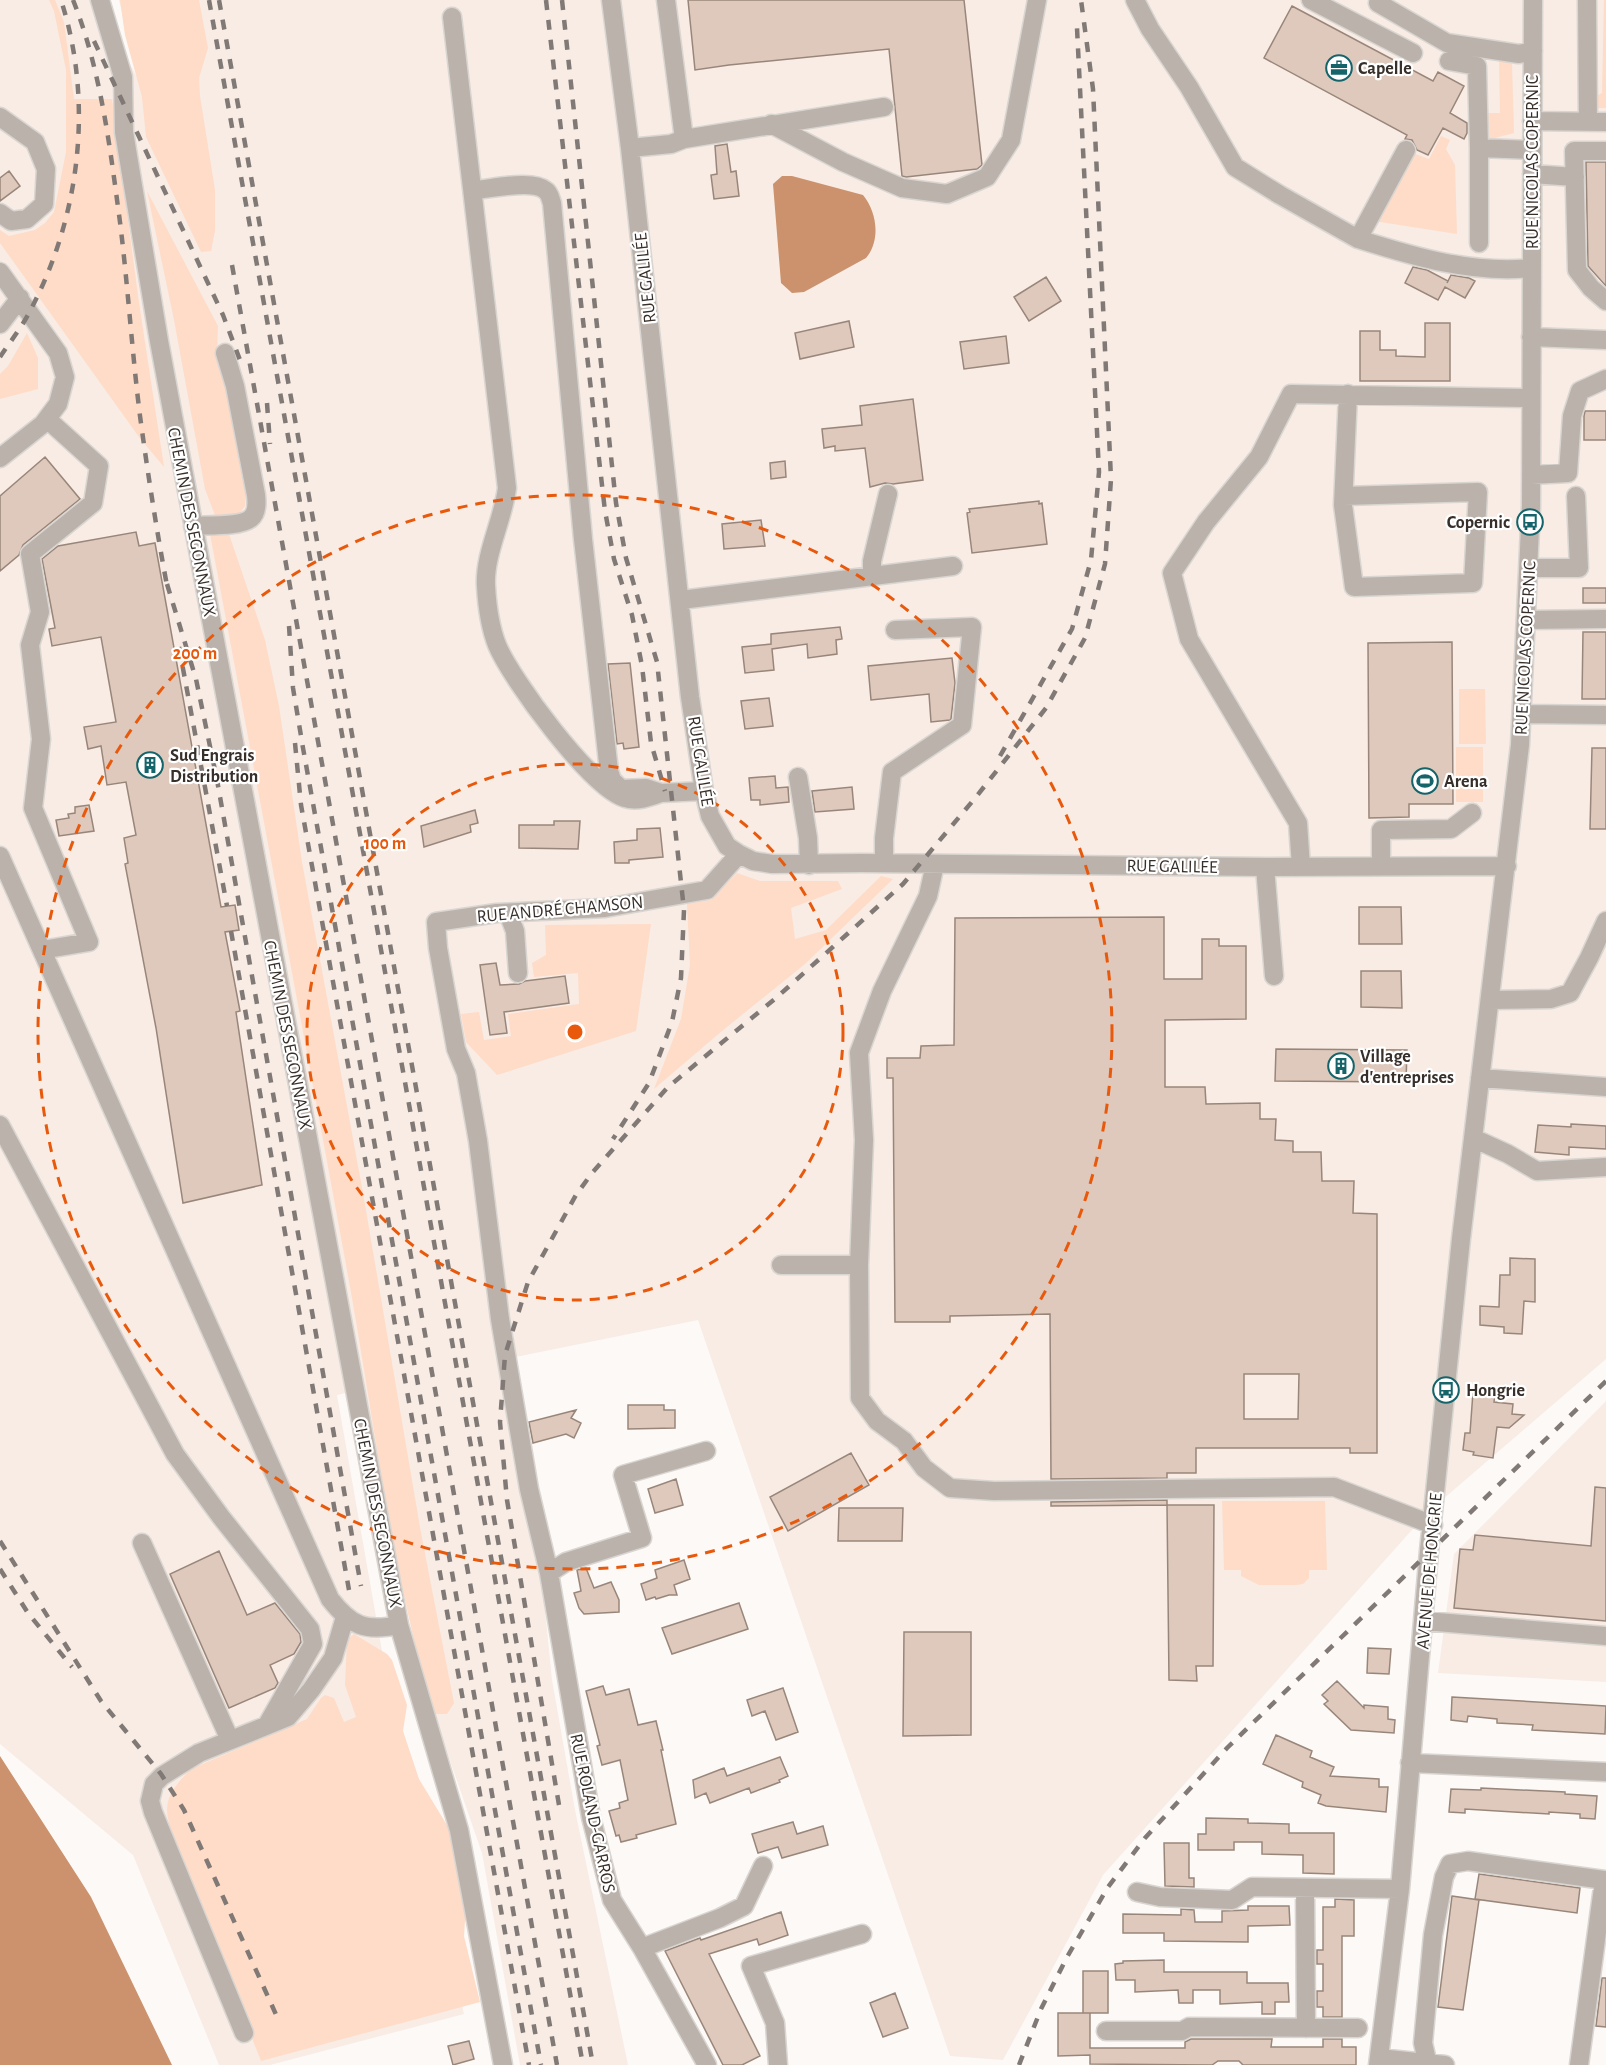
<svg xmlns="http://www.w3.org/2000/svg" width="1606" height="2065" font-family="'Alegreya Sans',sans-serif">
<rect width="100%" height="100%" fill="#fdf9f6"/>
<path fill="#f8ece5" d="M0,0H96L138,79L119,0H1606V1359L1428,1512L1103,1875L1003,2060L950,2056L698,1320L500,1360L509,1396L522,1500L543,1590L552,1680L575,1810L628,2065H520L482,1853L422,1680L363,1389L337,1395L395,1725L464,2014L270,2065H219L133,1855L0,1744Z
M1606,1401V1682L1438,1673L1454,1554Z"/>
<path fill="#fedcc8" d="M49,0H55L64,22L74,99H112L139,303L164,467L139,437L0,243V230L9,236L35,230L45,223L54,212L66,152V70L54,11Z
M120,0H199L208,48L199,78L200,96L215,190V231L211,251L201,252L146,137L142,97L125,35Z
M1604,0H1606V108H1595L1596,96L1602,93Z
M1499,58L1512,63L1514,133L1487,140V113H1500Z
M1441,136L1450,140L1446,149L1455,165L1457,234L1374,221L1410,152L1429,159Z
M147,191L218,326L217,352L227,385L240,467L246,493L245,506L240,513L216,518L205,489L174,320Z
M27,333L38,358V389L0,399V374L8,366Z
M210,534H229L265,640L279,706L302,862L363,1193L421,1533L454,1703L447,1714H434C391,1571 374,1417 347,1270C302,1025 256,779 210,534Z
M1459,689H1485L1486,744H1459Z
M1456,747H1483V802H1456Z
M737,873L760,881H838L842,889L791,908L795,939L826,930L881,876L893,879L805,964L722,1031L654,1089L681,1019L690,965L687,904L711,900Z
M651,924L636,1031L497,1075L466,1042L461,1014L479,1012L484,1040L511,1036L508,1014L579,1004L578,973L534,977L532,963L546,955L545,925Z
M1222,1501H1325L1327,1570H1309V1578L1303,1584L1296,1585H1259L1241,1576V1570H1224Z
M354,1634L387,1654L392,1660L407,1705L403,1731L419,1779L456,1840L466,1905L464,1936L480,2002L261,2061L178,1850C164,1812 159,1800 191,1769L307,1719L321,1698L325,1695L334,1698L344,1722L356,1717L345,1685L347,1640Z"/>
<path fill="#cb926d" d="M782,176H792L863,195C877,212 881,240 866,258L804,292L792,293L781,283L773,184Z
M0,1756L91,1897L172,2065H0Z"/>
<path fill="#dec9bc" stroke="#99867a" stroke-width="1.5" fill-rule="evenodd" d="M688,0H964L982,165L977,169L906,177L902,176L889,49L729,65L695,70Z
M1292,6L1433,81L1438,72L1464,86L1450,113L1467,123V133L1464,139L1443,128L1428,155L1417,150L1412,140L1405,139L1407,135L1264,58Z
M727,144L731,172L736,171L739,196L714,199L711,175L717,174L715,146Z
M1586,162H1606V286L1588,266Z
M9,171L20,186L0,201V178Z
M1413,267L1427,270L1448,281L1447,283L1451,275L1469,278L1475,281L1465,298L1445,287L1438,300L1405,283Z
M1046,277L1061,301L1029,321L1014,297Z
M849,321L854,347L800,359L795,333Z
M1425,323H1450V381H1360V331H1380V350H1396V356L1425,357Z
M1006,336L1009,363L964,369L960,342Z
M913,399L923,480L893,484L885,483L870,487L865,448L835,451V446L824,448L822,429L862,425L860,406Z
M1585,411H1606V440H1584V416Z
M45,457L80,499L23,545L19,555L0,571V496Z
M785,461L786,477L771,479L770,463Z
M1039,501V504L1042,503L1047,544L972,553L967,513L970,512L969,509Z
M761,520L765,546L724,549L722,524Z
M136,532L139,546L155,543L221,907L235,905L239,930L225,932L240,1011L236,1012L262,1185L183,1203L156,1028L125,864L128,863L124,838L136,835L126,782L107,785L101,746L88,749L84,727L116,722L101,637L52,646L49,629L55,628L42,559L58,546Z
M1583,588H1606V603H1583Z
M840,627L842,639L836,640L837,654L808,658L807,644L772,649L774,670L745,673L742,647L771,644V634Z
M1583,632H1606V699H1582Z
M1452,642L1453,804H1409V817L1369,818L1368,643Z
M952,658L955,683L951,719L950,720L931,722L929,694L871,700L868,666Z
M630,663L639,747L624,749L623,743L617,744L608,664Z
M769,698L773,726L745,729L741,701Z
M1592,748H1606V829H1590Z
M775,776L776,788L788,787L789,802L760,805V800H751L749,778Z
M852,787L854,809L815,812L812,791Z
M89,805L94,831L59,836L56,820L69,818L68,814L75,813V807Z
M475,810L478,823L470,825L471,832L424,847L421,826Z
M554,821H580L578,849L519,848V825H554Z
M660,828L663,857L629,860V863H615L614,842L637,840V829Z
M1359,907H1401L1402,944H1359Z
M1164,917V979H1202V939H1219V946H1246V1019L1165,1020V1087H1205L1206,1104L1260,1103V1119H1276L1275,1140L1293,1141V1152H1321L1322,1181H1354L1353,1213L1377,1214V1453H1350V1448H1196V1473H1167V1478L1051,1479L1050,1314L950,1316V1322H895L893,1078H887V1058H920L921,1046L954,1045L955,918ZM1244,1374H1299L1298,1419H1244Z
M496,963L500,985L519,984L525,981L565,976L569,1003L504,1012L507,1033L490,1035L480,965Z
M1361,971H1401L1402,1008L1361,1007Z
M1276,1049L1407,1050L1406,1082L1275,1081Z
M1571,1124L1606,1126V1149L1569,1147V1155L1535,1152L1538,1125L1571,1127Z
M1510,1258L1535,1259V1302L1524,1301L1522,1334L1504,1333V1327L1480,1325V1306L1499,1307L1500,1275H1510Z
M1473,1392L1495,1394L1494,1402L1513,1404L1512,1414L1524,1415L1509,1428L1497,1427L1493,1458L1473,1455L1474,1452L1463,1450L1465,1433H1470Z
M628,1405H664V1410H675V1428L628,1429Z
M576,1410L571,1418L581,1423L574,1438L566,1434L533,1443L529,1422Z
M851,1453L869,1485L788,1531L770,1497Z
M676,1479L683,1505L655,1513L648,1489Z
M1595,1487L1606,1488V1621L1454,1608L1460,1549L1473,1550L1475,1535L1591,1546Z
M1167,1500V1505L1051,1506V1502Z
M1167,1505H1214L1213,1666H1196L1197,1681L1169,1680Z
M839,1508H903L902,1541H838Z
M219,1551L247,1615L275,1603L300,1634L301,1642L294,1654L270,1665L278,1683L275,1688L229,1708L170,1574Z
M684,1560L690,1579L674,1585L677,1595H669L656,1599L655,1597L646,1600L641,1584L657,1578L655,1570Z
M586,1568L594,1588L611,1582L619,1600V1612L584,1614L579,1608L574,1593L581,1591L577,1570Z
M739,1603L748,1629L672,1654L662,1628Z
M904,1632H971V1735L903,1736Z
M1368,1648L1391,1649L1389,1674L1367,1673Z
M1337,1681L1364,1708V1705L1388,1707V1719L1395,1720L1394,1733L1351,1730L1324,1704L1328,1701L1322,1695Z
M603,1686L606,1695L629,1689L638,1725L656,1721L663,1750H661L676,1824L636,1835L637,1838L621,1842L619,1835L616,1836L609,1811L620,1808L619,1803L628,1800L620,1760L602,1765L597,1746L600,1745L586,1691Z
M783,1688L798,1732L776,1740L765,1711L752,1716L747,1700Z
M1452,1697L1606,1706L1605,1734L1532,1730L1533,1725L1497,1723V1719L1468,1716L1467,1722L1451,1720Z
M1276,1735L1312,1751L1310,1757L1334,1767L1330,1776L1379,1779V1787H1388L1386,1812L1326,1806L1318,1803L1321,1795L1302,1787L1303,1782L1263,1764Z
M780,1757L788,1776L779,1780L780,1782L751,1793L749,1788L710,1803L706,1793L695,1798L693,1780L724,1768L727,1776Z
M1481,1788L1565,1792V1794L1597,1796L1595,1819L1580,1818V1814L1549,1812V1814L1465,1809V1813L1449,1812L1451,1789L1481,1790Z
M1206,1818L1248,1819V1823L1289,1824V1833H1334V1874L1303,1873V1855L1262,1854V1842H1234V1850H1198V1834H1206Z
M793,1822L797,1834L823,1826L828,1845L782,1858L778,1847L758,1853L752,1834Z
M1164,1843H1189V1878H1194V1887L1165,1886Z
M1479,1874L1580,1888L1577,1913L1475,1899Z
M1452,1896L1479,1900L1463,2010L1438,2007Z
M1335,1899L1354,1900V1936H1342V2017H1323V2007H1317V1991H1323V1964H1317V1950H1323V1907H1335Z
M1248,1906H1289L1290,1925L1248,1926V1942L1164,1941V1933H1123V1914L1181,1915V1909L1194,1910L1195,1922H1222V1911L1248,1910Z
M781,1912L788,1935L759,1945L757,1939L709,1954L760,2056L742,2065H723L665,1951L700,1938L701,1940Z
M1164,1960V1972H1247V1983H1288L1289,2002H1275V2014H1262V2002L1220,2004V1990H1193V2003H1179L1178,1990L1135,1992V1980H1116L1115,1964L1123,1963V1961Z
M1083,1971H1108V2013H1083Z
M1602,1978H1606V2027L1596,2026Z
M895,1993L908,2028L883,2037L870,2003Z
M1058,2013H1090V2048H1185V2042L1191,2039H1272L1271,2047H1323V2039H1342V2047H1356V2065H1243L1239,2061H1218L1212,2065L1090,2064V2055L1058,2056Z
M469,2041L474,2059L453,2065L448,2046Z"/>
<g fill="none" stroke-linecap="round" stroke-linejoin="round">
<g stroke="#d9d5d1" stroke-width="21">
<path id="minor" d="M100,0L123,77L124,132L159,341L399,1625L459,1830L503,2065
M611,0L630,148L690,697L704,791L710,816L727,846L739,854L753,861L772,864L861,863L1265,867L1507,866
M1135,0L1150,29L1189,87L1235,167L1280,195L1358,239
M1311,0L1413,53
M1380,0L1378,3L1447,43L1519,54L1533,51
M1587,0L1588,122
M452,17L507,488C503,520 484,555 486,586C487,604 490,627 497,645C511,679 591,788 625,798C637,802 650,797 661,793
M1449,61L1477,66L1479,148
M0,117L35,142L46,169L44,204L27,219L11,221L0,213
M1532,121L1606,122
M771,124L843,162L902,188L947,194L987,177L1011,140L1037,0
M684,139L884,107
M630,148L671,144L684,139L666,0
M1406,150L1358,239C1415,257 1472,274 1532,268
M1606,151H1574L1577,270L1591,288L1606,301
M1532,174L1575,177
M474,190C491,189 532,179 545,190C550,193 550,198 552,203L583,539L609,771L612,780L621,789L646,788L661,793L704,791
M1479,243V148L1532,150
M0,272L58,353L65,377L58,404L43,424L0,458
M0,324L20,298
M1531,337L1606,340
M1531,475L1568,473L1572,416L1580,391L1606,379
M1344,496L1478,492L1473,583L1354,587L1343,505L1348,394
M193,526C206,525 242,527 251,518C257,513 257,503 256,495L235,386L225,353
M1529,568H1579L1576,496
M872,576V561L888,494
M681,600L953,566
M1526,620L1606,619
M1522,714L1606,715
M798,777L808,838L809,865
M0,856L330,1599C351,1626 365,1632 399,1625
M884,863V838L892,772L962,725L972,627L895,630
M1265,867L1274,976
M1301,867L1298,823L1189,639L1172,573L1206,522L1259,457L1291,394L1531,398
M1381,867V830L1451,829L1472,813
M508,913L515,931L518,973
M42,950L89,942L33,808L41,739L30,645L40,612L30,554L93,503L99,466L47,419
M1490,1000L1551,999L1570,993L1589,958L1606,921
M1480,1078L1606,1087
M0,1125L175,1454L221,1517L310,1629L313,1644L267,1725
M1473,1138L1508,1154L1537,1171L1606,1167
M781,1265H859L864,1140L859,1053L882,991L928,896L935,864
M859,1265L860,1398L877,1421L904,1441L924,1468L950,1488L994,1491L1334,1487L1433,1525
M706,1451L623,1475L642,1538L566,1562L549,1573L529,1489L500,1319L478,1141L466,1073L456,1049L438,948L436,922L497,913L605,908L707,890L739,854
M142,1543L230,1740
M549,1573L591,1817L612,1900L642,1948L707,2065
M1425,1621L1606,1636
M1410,1763L1606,1772
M1305,1888L1306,2028
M1137,1892L1160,1897L1232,1900L1252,1887L1400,1889
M642,1948L720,1918L744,1906L763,1866
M1106,2031H1182L1189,2027L1358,2028
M244,2033L153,1812L150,1801L154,1784L162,1776L199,1753L288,1717L311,1690L333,1658L345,1617
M1379,2058L1445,2065
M778,2065L775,2023L751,1966L862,1934
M1378,2065L1400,1889L1429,1551L1461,1239L1520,745L1531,506L1533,0
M1428,2065L1423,2043L1433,1935L1444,1877L1450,1864L1468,1861L1604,1880L1579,2065"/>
</g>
<use href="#minor" stroke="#bbb2ac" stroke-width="18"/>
<path stroke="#807975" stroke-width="4.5" stroke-dasharray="10 10" stroke-linecap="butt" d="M73,0C101,70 110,148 120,222C128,287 132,352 140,416C148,475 157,533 168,591
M209,0L583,2065
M219,0L593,2065
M546,0L605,511L614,559L632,615L642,666L651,743L665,791
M562,0L616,503L626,558L657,662L684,910L681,978L672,1022L649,1083L613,1139
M94,41L223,315L243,368
M232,265L557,2065
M0,357C10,342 22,327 30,311C80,217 94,102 61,0
M267,403L270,444
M167,584L196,679L217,780L361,1586
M289,626L293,688L303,748L541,2065
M179,647L227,906
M295,743L301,805L529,2065
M1000,756L1072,629L1091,560L1099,472L1077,28
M231,931L349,1590
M0,1541L101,1701L161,1774L184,1810L278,2019
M0,1569L28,1613L72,1667
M559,1805L507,1500L500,1422L505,1355L528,1282L576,1195L592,1173L668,1087L776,998L903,884L976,797L1046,708L1085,638L1105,564L1111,479L1093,89L1081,0
M1019,2065L1041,2009L1067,1957L1108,1887L1145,1838L1227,1748L1606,1381"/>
</g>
<g fill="none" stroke="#e8590c" stroke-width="3" stroke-dasharray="10 8">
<circle cx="575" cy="1032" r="268"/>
<circle cx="575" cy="1032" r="537"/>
</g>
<defs>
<g id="office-ring" transform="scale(1.35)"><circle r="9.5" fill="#fff" stroke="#15646a" stroke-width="1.5"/><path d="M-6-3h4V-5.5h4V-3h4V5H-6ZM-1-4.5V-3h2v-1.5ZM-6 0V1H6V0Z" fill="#15646a"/></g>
<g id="bus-ring" transform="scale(1.35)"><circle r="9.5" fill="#fff" stroke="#15646a" stroke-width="1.5"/><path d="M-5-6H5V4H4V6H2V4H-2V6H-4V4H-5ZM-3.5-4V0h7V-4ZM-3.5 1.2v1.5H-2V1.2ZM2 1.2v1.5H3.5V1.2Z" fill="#15646a"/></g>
<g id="building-ring" transform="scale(1.35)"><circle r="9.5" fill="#fff" stroke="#15646a" stroke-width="1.5"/><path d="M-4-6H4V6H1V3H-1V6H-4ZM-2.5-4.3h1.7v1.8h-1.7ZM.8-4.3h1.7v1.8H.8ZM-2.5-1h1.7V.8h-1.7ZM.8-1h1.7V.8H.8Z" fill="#15646a"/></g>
<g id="stadium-ring" transform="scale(1.35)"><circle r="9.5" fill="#fff" stroke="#15646a" stroke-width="1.5"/><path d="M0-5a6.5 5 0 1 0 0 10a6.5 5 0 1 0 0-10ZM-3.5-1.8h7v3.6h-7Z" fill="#15646a"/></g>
</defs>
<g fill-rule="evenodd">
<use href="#office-ring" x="1339" y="68"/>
<use href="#bus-ring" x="1530" y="522"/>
<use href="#building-ring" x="150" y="765"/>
<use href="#stadium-ring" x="1425" y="781"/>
<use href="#building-ring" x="1341" y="1066"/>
<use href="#bus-ring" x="1446" y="1390"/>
</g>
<g text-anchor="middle" stroke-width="4.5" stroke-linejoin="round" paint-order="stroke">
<g font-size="18" font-weight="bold" fill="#372f2a" stroke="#fff" text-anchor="start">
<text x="1358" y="74">Capelle</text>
<text x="1510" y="528" text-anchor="end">Copernic</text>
<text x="170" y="761">Sud Engrais<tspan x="170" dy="21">Distribution</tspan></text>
<text x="1444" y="787">Arena</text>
<text x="1360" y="1062">Village<tspan x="1360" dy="21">d'entreprises</tspan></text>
<text x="1466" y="1396">Hongrie</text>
</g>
<g font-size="18" fill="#372f2a" stroke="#fff">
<text transform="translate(1532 162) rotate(-90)" y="6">RUE NICOLAS COPERNIC</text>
<text transform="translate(645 278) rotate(-96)" y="6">RUE GALILÉE</text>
<text transform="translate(192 522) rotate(79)" y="6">CHEMIN DES SEGONNAUX</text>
<text transform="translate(1525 648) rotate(-87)" y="6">RUE NICOLAS COPERNIC</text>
<text transform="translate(701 761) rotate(81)" y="6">RUE GALILÉE</text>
<text transform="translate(1172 866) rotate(1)" y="6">RUE GALILÉE</text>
<text transform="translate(560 909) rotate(-5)" y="6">RUE ANDRÉ CHAMSON</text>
<text transform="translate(288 1035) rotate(79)" y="6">CHEMIN DES SEGONNAUX</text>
<text transform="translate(378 1513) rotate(79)" y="6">CHEMIN DES SEGONNAUX</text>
<text transform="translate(1429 1571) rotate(-85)" y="6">AVENUE DE HONGRIE</text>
<text transform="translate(593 1813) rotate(78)" y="6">RUE ROLAND-GARROS</text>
</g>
</g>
<circle cx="575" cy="1032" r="9" fill="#e8590c" stroke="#fff" stroke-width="3"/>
<g font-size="18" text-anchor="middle" font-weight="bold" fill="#e8590c" stroke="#fff" stroke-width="4.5" stroke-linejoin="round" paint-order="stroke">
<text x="195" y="659">200 m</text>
<text x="385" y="849">100 m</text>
</g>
</svg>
